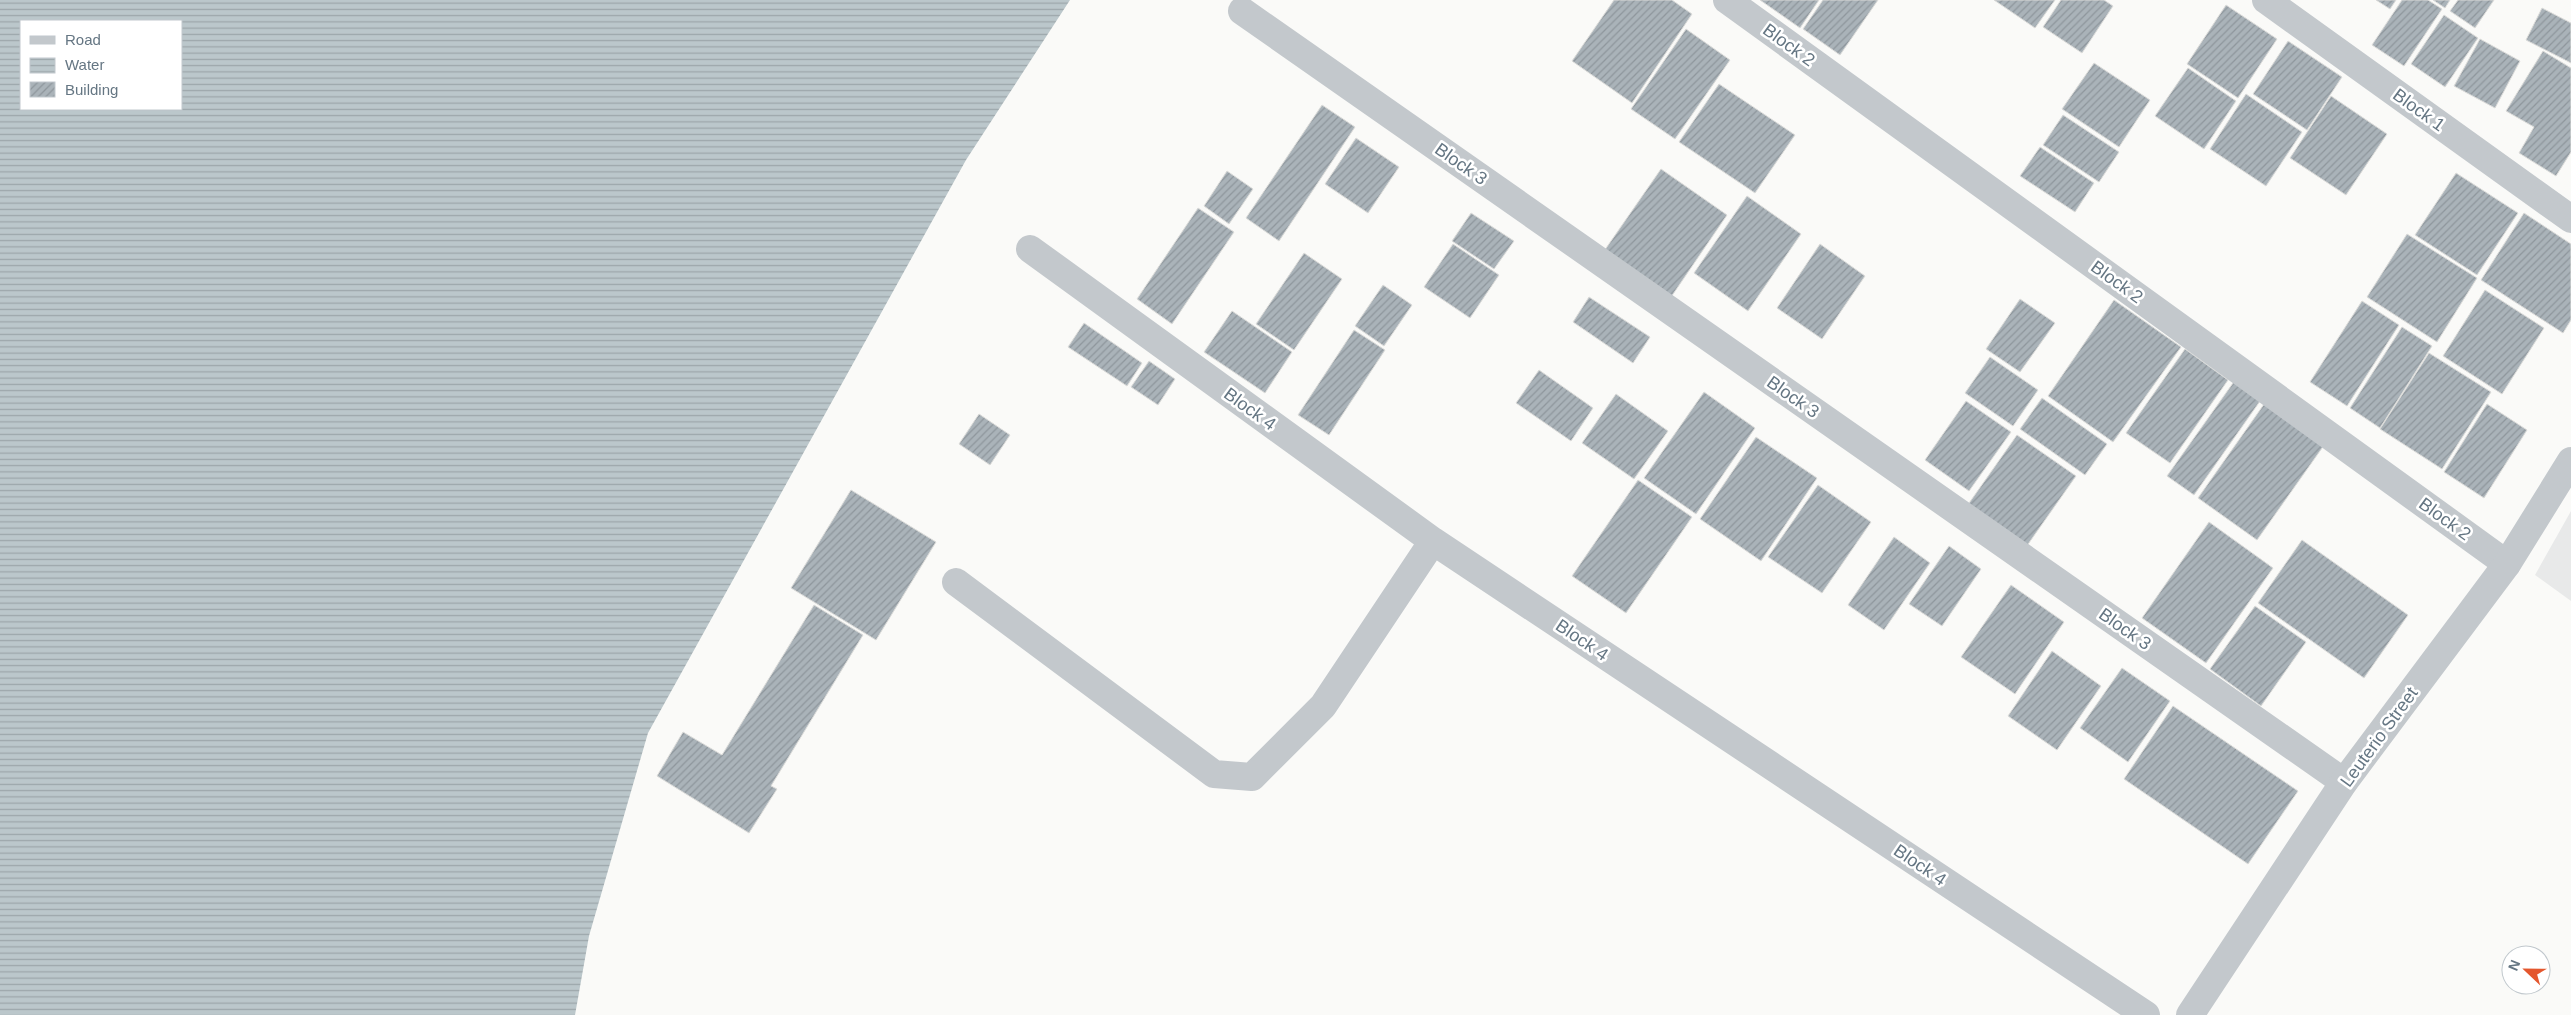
<svg xmlns="http://www.w3.org/2000/svg" width="2571" height="1015" font-family="Arial,sans-serif">
<defs>
<pattern id="water-rules" width="6" height="5" patternUnits="userSpaceOnUse" patternTransform="scale(1.25)"><rect width="6" height="5" fill="#bbc7cb"/><path d="M0 2.5h6" fill="none" stroke="#9ca6aa"/></pattern>
<pattern id="building-hatch" width="6" height="6" patternUnits="userSpaceOnUse" patternTransform="scale(1.25)"><rect width="6" height="6" fill="#aab3b9"/><path d="M-1 1l2-2M0 6l6-6M5 7l2-2" fill="none" stroke="#8e969c"/></pattern>
</defs>
<rect width="100%" height="100%" fill="#fafaf8"/>
<path fill="#e8e9e9" d="M2571,511V601L2535,575Z"/>
<path fill="url(#water-rules)" fill-rule="evenodd" d="M0,0H1070L966,160L648,733L589,936L575,1015H0ZM21,21H181V109H21Z"/>
<path fill="url(#building-hatch)" stroke="#dcdcda" d="M1614,0H1672L1692,14L1632,103L1572,61Z
M1760,0H1819L1800,28Z
M1823,0H1878L1840,55L1803,29Z
M1994,0H2055L2035,28Z
M2061,0H2104L2113,6L2082,53L2043,27Z
M2376,0H2396L2390,9Z
M2402,0H2428L2442,9L2404,66L2372,45Z
M2433,0H2450L2445,8Z
M2458,0H2494L2475,28L2450,11Z
M2226,5L2277,39L2238,98L2187,64Z
M2542,8L2571,23V63L2526,40Z
M2444,15L2478,38L2445,87L2411,64Z
M1686,29L1730,60L1675,139L1631,109Z
M2480,39L2520,61L2495,108L2454,86Z
M2288,41L2342,77L2307,130L2253,94Z
M2543,51L2571,68V152L2556,176L2519,153L2534,127L2506,111Z
M2094,63L2150,100L2119,147L2062,109Z
M2188,68L2236,101L2204,149L2155,116Z
M1719,84L1795,135L1755,193L1679,142Z
M2246,94L2302,132L2266,186L2210,149Z
M2331,96L2387,134L2346,195L2290,158Z
M1322,105L1355,127L1279,241L1246,218Z
M2063,115L2119,152L2099,182L2043,145Z
M1356,138L1399,167L1368,213L1325,184Z
M2040,147L2094,183L2075,212L2020,176Z
M1661,169L1727,215L1669,300L1602,254Z
M1227,171L1253,189L1229,224L1204,206Z
M2456,173L2518,213L2477,275L2415,235Z
M1747,196L1801,234L1748,311L1694,273Z
M1198,208L1234,232L1172,324L1137,299Z
M1471,213L1514,241L1494,269L1452,241Z
M2524,213L2571,244V320L2563,333L2481,280Z
M2407,234L2477,278L2437,342L2367,297Z
M1453,244L1499,275L1470,318L1424,287Z
M1820,244L1865,276L1822,339L1777,308Z
M1304,253L1342,279L1294,350L1256,324Z
M1383,285L1412,305L1384,346L1355,326Z
M2485,290L2544,328L2502,394L2443,356Z
M1589,297L1650,337L1633,363L1573,322Z
M2020,299L2055,323L2020,372L1986,349Z
M2114,300L2181,347L2113,442L2048,396Z
M2362,301L2399,325L2347,406L2310,382Z
M1232,311L1292,352L1265,393L1204,352Z
M1084,323L1142,363L1127,386L1068,347Z
M2402,327L2432,346L2380,428L2350,408Z
M1354,330L1385,350L1329,435L1298,415Z
M2185,349L2228,380L2170,463L2126,433Z
M2429,353L2491,392L2442,469L2380,429Z
M1990,357L2038,390L2013,426L1965,393Z
M1149,361L1175,379L1158,405L1131,387Z
M1539,370L1593,408L1571,441L1516,403Z
M2238,376L2265,394L2194,495L2167,476Z
M1704,392L1755,428L1696,514L1644,478Z
M1616,394L1668,431L1634,479L1582,443Z
M2042,398L2107,444L2085,475L2020,429Z
M2267,400L2327,441L2257,540L2198,498Z
M1966,401L2011,432L1969,491L1925,460Z
M2487,404L2527,430L2484,498L2444,472Z
M979,414L1010,435L990,465L959,444Z
M2017,435L2076,476L2026,547L1967,506Z
M1756,437L1817,478L1761,561L1700,519Z
M1638,480L1692,517L1626,613L1572,576Z
M1818,485L1871,522L1822,593L1768,557Z
M851,490L936,542L876,640L791,588Z
M2209,522L2273,568L2206,663L2142,618Z
M1894,537L1930,563L1884,630L1848,605Z
M2302,540L2408,615L2364,678L2258,603Z
M1949,546L1981,569L1942,626L1909,604Z
M2011,585L2064,622L2015,694L1961,657Z
M814,605L863,635L771,786L777,789L749,833L657,776L683,732L722,755Z
M2255,606L2306,642L2261,706L2210,669Z
M2052,651L2101,686L2057,750L2008,716Z
M2122,668L2170,701L2128,762L2080,728Z
M2173,706L2298,791L2248,864L2124,779Z"/>
<g fill="none" stroke-linecap="round" stroke-linejoin="round">
<path stroke="#c3c8cc" stroke-width="28" d="M1727,0L2507,564
M2266,0L2571,219
M1242,11L2344,782
M1030,249L1433,541L2146,1015
M956,582L1214,774L1252,777L1323,706L1433,541"/>
<path stroke="#c3c8cc" stroke-width="28" d="M2190,1015L2344,782L2507,564L2571,461"/>
</g>
<g text-anchor="middle" stroke-width="5" stroke-linejoin="round" paint-order="stroke">
<g font-size="18" fill="#657683" stroke="#fff">
<text transform="translate(1789 45) rotate(36)" y="6">Block 2</text>
<text transform="translate(2419 110) rotate(36)" y="6">Block 1</text>
<text transform="translate(1461 164) rotate(35)" y="6">Block 3</text>
<text transform="translate(2117 282) rotate(36)" y="6">Block 2</text>
<text transform="translate(1793 397) rotate(35)" y="6">Block 3</text>
<text transform="translate(1250 409) rotate(36)" y="6">Block 4</text>
<text transform="translate(2445 519) rotate(36)" y="6">Block 2</text>
<text transform="translate(2125 629) rotate(35)" y="6">Block 3</text>
<text transform="translate(1582 640) rotate(34)" y="6">Block 4</text>
<text transform="translate(2379 737) rotate(-54)" y="6">Leuterio Street</text>
<text transform="translate(1920 865) rotate(34)" y="6">Block 4</text>
</g>
</g>
<rect x="20" y="20" width="162" height="90" fill="#ffffff" stroke="#c1c8cd"/>
<rect x="30" y="36" width="25" height="8" fill="#c3c8cc" stroke="#c1c8cd"/>
<text x="65" y="45" font-size="15" fill="#657683">Road</text>
<rect x="30" y="58" width="25" height="15" fill="url(#water-rules)" stroke="#c1c8cd"/>
<text x="65" y="70" font-size="15" fill="#657683">Water</text>
<rect x="30" y="82" width="25" height="15" fill="url(#building-hatch)" stroke="#c1c8cd"/>
<text x="65" y="95" font-size="15" fill="#657683">Building</text>
<g transform="translate(2526 970) rotate(292)"><circle r="24" fill="#ffffff" stroke="#c1c8cd"/>
<path d="M0-4L9 19L0 12L-9 19Z" fill="#e4572e"/>
<text y="-8" font-size="14" font-weight="bold" text-anchor="middle" fill="#657683">N</text>
</g>
</svg>
